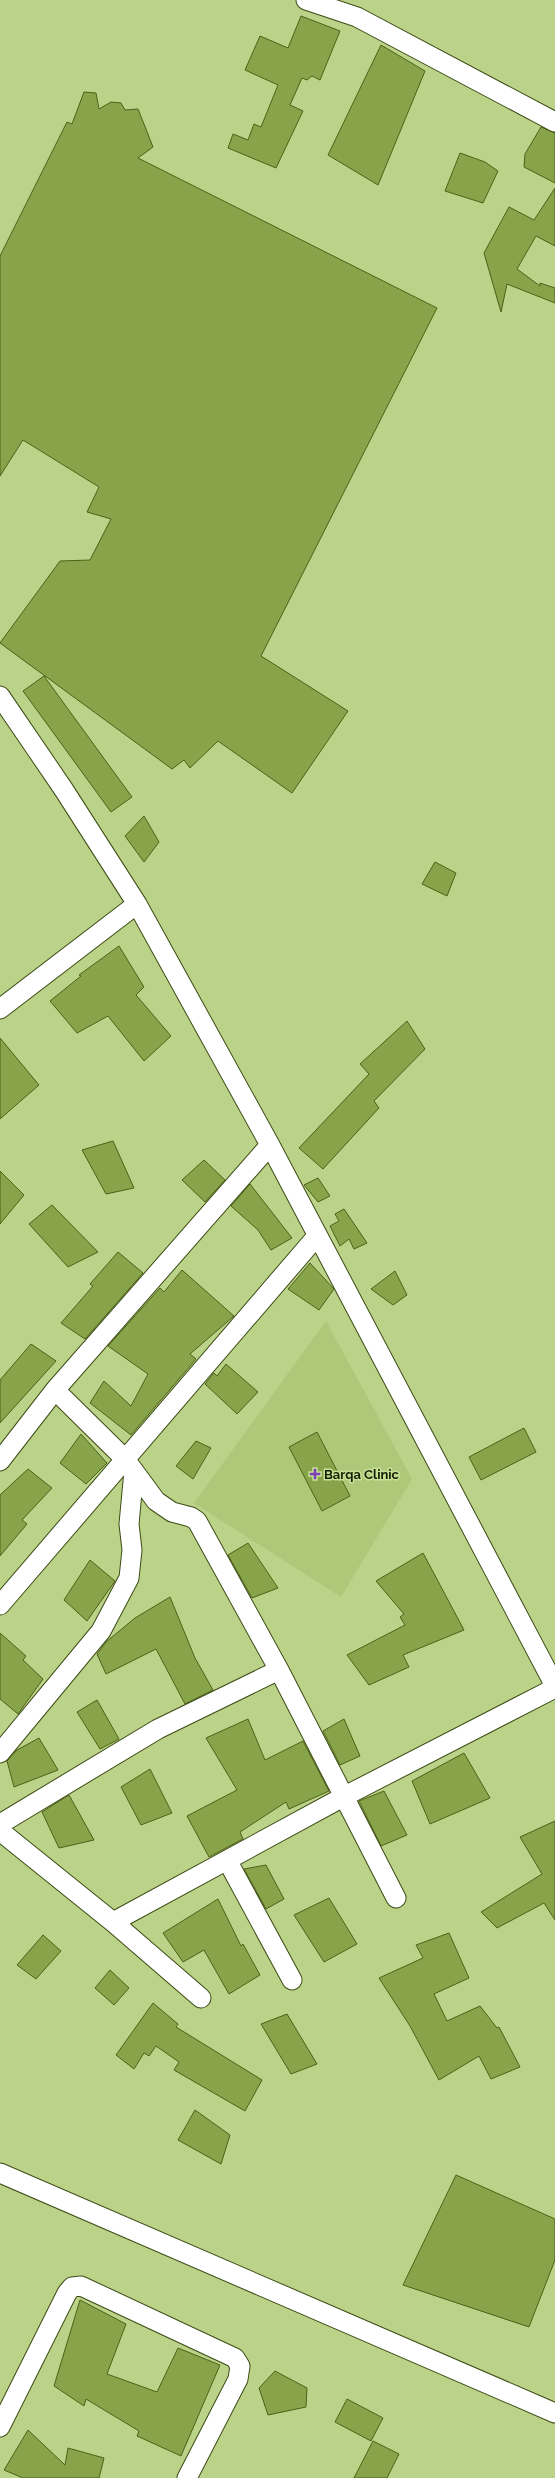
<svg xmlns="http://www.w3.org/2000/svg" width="555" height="2478" font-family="Raleway,sans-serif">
<rect width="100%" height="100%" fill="#bad389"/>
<path fill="#adc878" d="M326,1321L412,1479L341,1597L194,1503Z"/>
<path fill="#88a44b" stroke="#4d6117" d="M301,16L340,31L320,80L312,76L307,80L302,78L290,105L303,111L276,168L228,148L233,134L248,140L254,124L261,127L278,85L245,70L260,36L288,48Z
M381,45L425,71L378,185L328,155Z
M84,92L96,93L99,109L111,102L121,103L125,110L138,109L153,147L138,158L437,308L261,656L348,711L292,793L218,741L190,768L184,760L172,769L0,643L60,561L90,560L111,519L87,512L99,487L23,440L0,476V256L67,122L72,124Z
M541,127L555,133V183L524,167L525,154Z
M460,153L485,162L498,171L483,203L445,191Z
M555,188V246L536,236L517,269L540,286V283L555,288V303L507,284L501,312L484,253L509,207L534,220Z
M44,676L132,797L111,812L23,691Z
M144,816L159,842L144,862L125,836Z
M435,862L456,873L447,896L422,884Z
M119,946L144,987L136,995L171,1036L144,1061L108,1016L77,1033L50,1001L81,976L79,975Z
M407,1021L425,1049L374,1101L379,1108L323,1169L299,1148L369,1074L360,1064Z
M0,1038L39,1085L0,1119Z
M113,1141L134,1188L106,1194L82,1150Z
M204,1160L225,1180L205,1202L182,1180Z
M0,1171L24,1195L0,1224Z
M318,1178L330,1196L318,1202L304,1185Z
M250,1184L292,1238L271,1250L258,1230L231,1206Z
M52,1205L98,1252L68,1267L29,1224Z
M344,1209L367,1243L354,1249L349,1239L340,1246L330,1226L339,1221L335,1214Z
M118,1252L143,1273L85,1339L61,1323L93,1286L90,1284Z
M310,1263L334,1289L319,1310L288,1289Z
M182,1270L234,1316L190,1354L196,1359L131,1435L90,1403L104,1381L131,1406L148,1374L108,1346L160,1288L164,1292Z
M395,1271L407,1295L393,1305L371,1289Z
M31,1344L56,1361L0,1423V1380Z
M226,1364L258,1392L237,1414L205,1384L214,1373L217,1376Z
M524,1428L536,1452L481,1480L469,1457Z
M317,1432L350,1496L322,1511L289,1447Z
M81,1434L107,1463L86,1484L60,1463Z
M196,1441L211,1448L193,1479L176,1466Z
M28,1469L52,1488L22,1520L27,1524L0,1556V1495Z
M248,1543L278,1588L252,1598L228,1555Z
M423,1553L464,1630L403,1655L409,1667L369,1685L347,1655L405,1625L400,1617L404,1614L376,1581Z
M90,1560L115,1581L87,1621L64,1600Z
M170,1597L195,1658L213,1690L185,1704L156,1649L106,1674L97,1654L106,1642L135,1618Z
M0,1633L26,1656L23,1660L43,1679L18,1714L0,1699Z
M97,1700L119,1739L100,1749L77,1712Z
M248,1719L265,1760L303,1741L329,1791L289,1809L286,1802L240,1832L243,1839L209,1857L187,1816L237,1790L206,1738Z
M344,1719L360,1756L340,1765L323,1731Z
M39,1738L58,1770L14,1787L7,1761L17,1750Z
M464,1753L490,1798L430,1824L412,1781Z
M150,1769L172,1813L141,1825L121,1787Z
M384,1791L407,1835L381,1846L359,1801Z
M69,1795L94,1840L59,1848L42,1812Z
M555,1821V1920L544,1903L497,1928L481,1912L542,1874L520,1837Z
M266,1865L284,1899L266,1909L244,1869Z
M329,1898L357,1944L324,1962L294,1915Z
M218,1899L241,1946L243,1944L260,1975L229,1994L204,1950L183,1962L163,1933Z
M449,1933L469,1978L434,1994L447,2021L480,2006L497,2028L499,2027L520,2067L491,2079L479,2056L439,2080L410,2026L379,1978L423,1958L416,1945Z
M43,1935L61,1951L36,1979L17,1965Z
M110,1970L129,1988L114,2005L95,1988Z
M153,2003L178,2024L176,2027L262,2080L245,2111L174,2070L179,2062L156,2046L149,2056L144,2053L134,2069L116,2055Z
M287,2014L317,2064L291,2074L261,2024Z
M195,2110L230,2135L221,2164L178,2140Z
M456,2175L555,2219V2260L529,2327L403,2285Z
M80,2300L126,2324L107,2374L157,2392L178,2348L220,2365L181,2456L137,2436L139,2431L86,2399L84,2406L54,2386Z
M275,2371L307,2388L306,2407L268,2415L259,2388Z
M347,2399L383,2418L371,2441L335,2422Z
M28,2430L65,2465L68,2448L104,2458L99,2478H23L4,2470Z
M373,2441L399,2454L387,2478H354Z"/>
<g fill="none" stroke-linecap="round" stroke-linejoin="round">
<g stroke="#3c4b14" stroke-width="21">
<path id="street" d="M306,0L357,17L555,122
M0,696L64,790L137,904L270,1145L555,1686
M0,1009L137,904
M55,1390L125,1459L156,1501L172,1512L191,1517L197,1521L279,1670L396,1898
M0,1461L55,1390L270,1145
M0,1605L317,1236
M0,1753L101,1631L129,1578L132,1550L129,1524L134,1471
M0,1824L158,1729L279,1670
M0,1831L113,1922L201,1998
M227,1860L292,1980
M113,1922L345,1796L555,1688
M0,2173L555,2413
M0,2427L67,2293L72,2287L81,2286L235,2358L240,2366L238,2379L187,2478"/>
</g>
<use href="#street" stroke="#fff" stroke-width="19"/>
</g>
<path fill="#7c40b6" stroke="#c7e096" stroke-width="1.5" d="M313 1468h4v4h4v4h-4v4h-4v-4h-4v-4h4z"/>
<g text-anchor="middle" stroke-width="3" stroke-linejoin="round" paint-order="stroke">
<g font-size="13" font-weight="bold" fill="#171f03" stroke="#c7e096" text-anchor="start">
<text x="324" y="1479">Barqa Clinic</text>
</g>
</g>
</svg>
